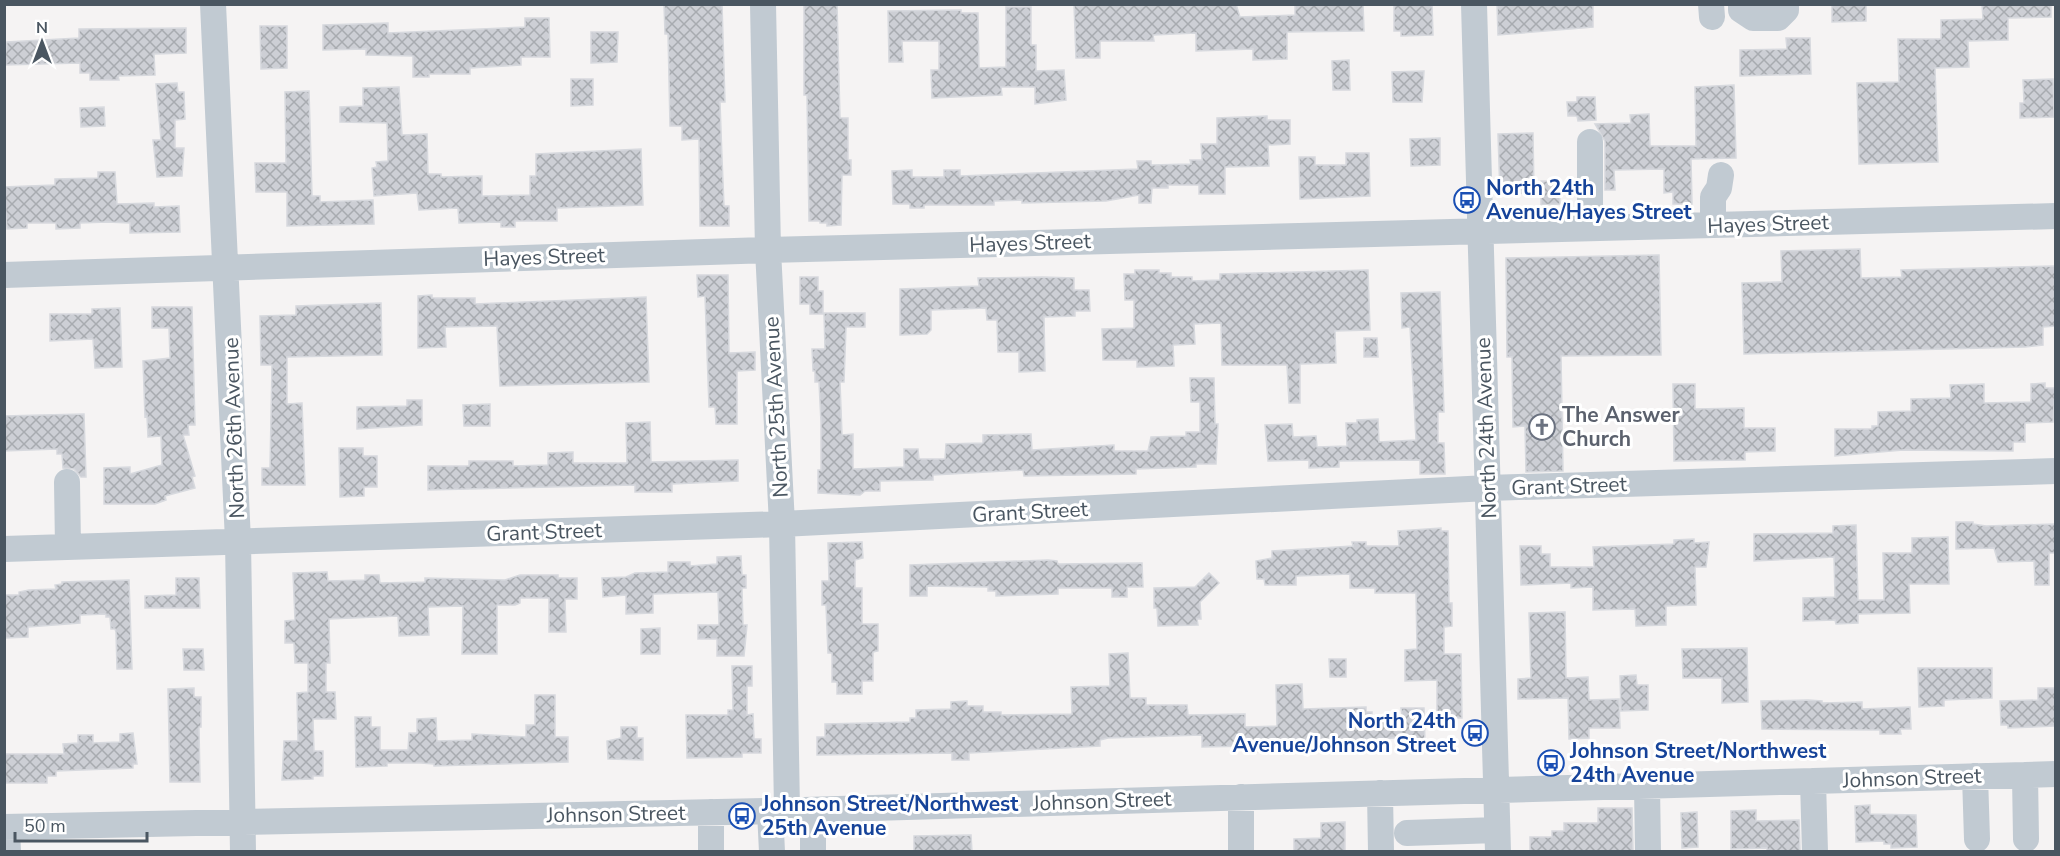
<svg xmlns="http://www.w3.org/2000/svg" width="2060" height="856" font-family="'Nunito Sans',sans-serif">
<defs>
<pattern id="building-cross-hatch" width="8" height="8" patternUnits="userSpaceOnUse" patternTransform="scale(1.5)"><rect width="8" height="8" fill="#cdcfd5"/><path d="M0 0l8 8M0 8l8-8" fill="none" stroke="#a8abb0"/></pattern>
</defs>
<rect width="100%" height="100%" fill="#f5f3f3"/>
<path fill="url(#building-cross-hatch)" stroke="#d7d9de" stroke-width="1.5" d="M664,4H722L725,102H720L722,158L724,206H729V226H700L699,139L682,140V126H670L668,34H665Z
M804,4H837L840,118H848V160H851V175H842L841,225L827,226V223H820V221H809L807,95H804Z
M1074,4H1236L1240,17L1295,15V4H1363L1364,31L1287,32V59L1253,60V49L1196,51V33L1153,35L1154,41H1100V58H1076Z
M1394,4H1432L1433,35L1401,36V31H1394Z
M1497,4H1593V27L1498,35Z
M1832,4H1866V21L1832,22Z
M1982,4H2051V17L2008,18V40L1968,41L1969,67L1935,68L1938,162L1859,164L1857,83L1899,82L1898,39H1941V20L1983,19Z
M1006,7H1031V45H1036V71L1064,70L1066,100L1035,104V87H1001L1002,95L932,98L931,70H939V41H902L903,62H889L888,11L961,10V13H978L979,68L1006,67Z
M525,18H549L550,57H521V65L470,68V74H429V77H413V56L366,55V49L323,50V25L388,23V33L525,27Z
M260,26H287V68L261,69Z
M186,28V53L154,54L155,75L118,76L119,80H90V73H80V63L4,65L7,42L79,38V29Z
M591,32H618L617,62L591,63Z
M1786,38H1810L1811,74L1740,76V50L1787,49Z
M1349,60L1350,90H1333L1332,61Z
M1424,71L1422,102H1393L1392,72Z
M571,79H593V105L571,106Z
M2053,79L2054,117L2020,118V103H2024L2023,80Z
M177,83L178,92H184L185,119L175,120V148H184L182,176L157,177L153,140H161L156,84Z
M1734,85L1736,158L1691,159L1692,204H1673V192L1664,193V169L1614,170L1615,190H1605V141L1595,124L1631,123L1630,115L1649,114L1650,146H1696L1695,87Z
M399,87L402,135L427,134L428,174H441V177L482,176V196L530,195V176H536V154L641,149L643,205L557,208V221H515V227H501V222L459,223L458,208L419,210L417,193L374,196L372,168L377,167L376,162L388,161L387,123L340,122V107L363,106V88Z
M309,91L312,196H320V202L373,200L374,224L287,226V192H256L255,163H286L285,92Z
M1577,97H1595L1596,120L1578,121L1577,116H1568L1567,102H1577Z
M104,107L105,126L81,127L80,108Z
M1267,116V120H1290V144L1268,145L1269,166L1225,167V194H1199V185H1168V188H1152L1151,203H1139V195L1106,201L1022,203V200L994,201V205H924V208H910V204H893L892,171L912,170V177H944V170H960V176L1138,169L1137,161H1151V165L1191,164L1190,160H1202L1201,144H1217V118Z
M1533,133L1534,193L1500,194L1498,134Z
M1440,138V165L1411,166L1410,139Z
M1346,153H1369L1370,196L1300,199L1299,157H1315V165H1346Z
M98,172H115L117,204L154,203V207L179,206L180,232L130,233V223L107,222L80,223V228L56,229V223H27V228L7,229L4,187L55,185V179L98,178Z
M1541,181H1559L1560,204L1541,205Z
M1860,249L1861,278L1902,277L1901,270L2055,266V326L2043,327V345L2025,347L1744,354L1742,283L1782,282L1781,251Z
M1659,255L1661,355L1561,356L1563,471L1526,472L1525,426L1513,427L1512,357H1507L1506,258Z
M1135,270H1159V273H1171V277H1192V281L1220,280V274L1368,270L1370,330L1335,331L1336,363L1300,364V403H1289L1287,365H1222L1221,323L1194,324L1195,344L1173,345L1174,366L1137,367V360H1103L1102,329L1134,328V300H1125L1124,274H1135Z
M697,275H728L729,353L755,352V370L737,371V424H716L715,407H709L705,296L698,297Z
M800,277H818V291H823V314H810V304H800Z
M1043,277L1074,278V290H1089L1090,311H1075V316L1044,317L1045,371L1019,372V352H998L997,320H987L986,308L931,310V330L927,334L900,335V289L979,286L978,278Z
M1440,292L1444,412H1438V443H1444L1445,474H1420V460L1339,461V467L1309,468V460L1268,461L1265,425L1292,424L1293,437L1316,436L1317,447L1347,446L1346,423H1357V420L1378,419L1379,442L1416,440L1410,327L1402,328L1401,293Z
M432,295V298H475V304L646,297L649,382L500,386L497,326L445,327L446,347L418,348V296Z
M381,303L382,355L287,357V404L302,403L305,485H262V468H270L272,365H261L260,316L296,315V306Z
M152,307H192L195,425H188L189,435H183L195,476L192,477L195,488L165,496L166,500L155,504H104V468L130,467V474L162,465L161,436L148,437L147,416L145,417L143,361L170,358L169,328H152Z
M120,308L122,367L95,368L93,339L50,341V314H92V309Z
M824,313H865V327H846L844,382H840L842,435L853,434V469L904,467V449H918L919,459H945L946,444L983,443V435L1031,434L1032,450L1114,445V451H1148L1151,437L1186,436V432H1200V402H1191L1190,378H1214L1215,424H1218L1216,464H1196V467L1136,469V474L1024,476L1023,470L933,475V480L880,481V491H865L860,495L818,493V470H821V422L819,382H815V371H813L812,349H825Z
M1364,338H1377L1378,357H1364Z
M2045,383V388H2055L2053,422L2025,423V442H2013V451L1903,450L1835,456V429H1872V426H1878V412L1911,411V399L1951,398L1950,385L1984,384V403L2031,402V384Z
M1673,384H1695V409L1744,408V428H1775V451L1745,452V460L1674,461Z
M407,400H422V425L357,429V407L407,406Z
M490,404V426H464L463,405Z
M84,414L86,477H81L74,469L63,468L62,454H57V449L4,451V416Z
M650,422L651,462L738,460V481L672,484V492H635V485L428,490V466H469V461H513V466L548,465V453L573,452V463H627L626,423Z
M339,448H363V456H377V487H364V496L340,497Z
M1956,522H1973V524L1986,526L2055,524V553H2049V585H2035L2034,561L1998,562L1994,548L1956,549Z
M1856,525L1858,600H1884L1883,553H1912V538L1948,537L1949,584H1909L1910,613L1858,614V623L1836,624L1835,620L1803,621V598L1835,597L1834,557L1754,561V534L1833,533V526Z
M1441,528V531H1448L1449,603H1452V626L1444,627V654H1461L1462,718H1437V680L1405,681V650L1417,649L1416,593H1375V588H1350V574L1296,576V585H1265L1264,579H1257L1256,561L1272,558V551L1353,546L1352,542H1366V546H1399L1398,531Z
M1694,539V543L1709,542L1706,567H1695L1696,605L1666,606V625L1636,626L1635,609L1593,610V587L1571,588V583L1521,585L1520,546H1541V554H1550V567H1594L1593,547L1674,544V540Z
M862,542L863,558L855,560V588H862V624H878V651L873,652V681H862V694H837V682H832V653H828L826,605H822V581H829L828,543Z
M741,556L742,575H746V588H742L743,625H747L744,656H717V639H698V625H719L718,592L653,594V613L626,614V595L603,597L602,578L626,577L635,573L668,572V562H690V566L717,564V557Z
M1048,560L1057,561L1058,564L1142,563L1143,587H1127V597H1112V588H1058V594L996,596V591H988V587L927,586V596H910V565Z
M327,572L328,581L365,580V575H379L380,583L425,582V578L505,580L520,575H558V578H577V599H565L566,632H549V598H520V603L515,605H497V654H462L463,606L428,607L429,635L399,636L398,616L329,619L330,663H326V692H335L336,719H313L314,751H323V776H313V779L282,780L284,741H298L297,693L308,692V663H295L294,643H285V621L295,620L293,573Z
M1209,573L1219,583L1200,602L1201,619H1197L1198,625L1158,626L1157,608H1154V588L1195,587Z
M176,578H199L200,608H145V596L176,595Z
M129,580L132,669H117L116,632L115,629H111L110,617H106V614L80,615V623L28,627V637L5,638L4,595H19V592L29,590L56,589L55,585L62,584V582Z
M1565,612L1566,678L1588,677L1589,700L1619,699L1620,728H1589V738L1569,739L1568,698L1518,699V679L1531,678L1529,613Z
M660,628V654H641V629Z
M1747,648L1748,702L1722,703V678H1683L1682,649Z
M183,649H203L204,670H184Z
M1128,653L1130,698H1146V705H1187L1188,715L1245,714V727L1277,726L1276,685L1302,684L1303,709L1366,707V712H1372V716L1402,715L1401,708H1424L1425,743L1407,744V737L1380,739V743L1304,746V751L1250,752L1249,746L1202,747V735L1108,738L1100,740V746L969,753V760H952V753L817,755V737H825V724L910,722V718H916V710L951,709V702L967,701V706H983V712H1001V715L1072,714L1071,687L1110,686L1109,654Z
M1329,659H1346V677H1330Z
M732,666H752V686H747V715L753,714L754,739H761V753H742V757L687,758L686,715H728V710H733Z
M1918,668H1992V698L1944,700V706L1919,707Z
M1636,675L1637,685H1648V710L1621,711L1620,676Z
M194,688V697H201V727H199L200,782H170L168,689Z
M2038,688H2055V726L2008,728V725H2001L2000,701L2038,700Z
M535,695H555V737H568V762L434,766V764L421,763H387V766L356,767L355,717H371V727H380V750H408L409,733H417V719L436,718L437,741L472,740V734L526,737V725H535Z
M1808,700L1822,701V703L1862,702V709L1910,707L1911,729H1900L1901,734H1880V730L1762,729L1761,701Z
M621,727H637V738H643V760L608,759L607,741L621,738Z
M133,733L137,764H133V768L56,771V776H47V783H4V754H64L63,744L78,743V735H93V743L120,742V734Z
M1870,805V814L1916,815L1917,847L1891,848V844H1884V841L1856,842L1855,806Z
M1598,808H1632L1633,852H1530V837H1552V831H1564V823H1598Z
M1756,810V821L1799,820L1800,852H1767V848L1731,849V811Z
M1697,812L1698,847L1682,848L1681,813Z
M1345,822V852H1294V839L1321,838V823Z
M971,835L972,852H914V836Z"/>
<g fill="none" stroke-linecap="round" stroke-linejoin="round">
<path stroke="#c1cad2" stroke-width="26" d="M213,4L238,541L243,852
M763,4L768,250L782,524L787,810
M1474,4L1498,852
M1711,4L1712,17
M1741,4V10L1753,18H1778L1786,10V4
M1590,142V228
M1713,225V197L1719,188L1721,175
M4,275L768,250L2056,216
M67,482L68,547
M4,549L782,524L1488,488L2056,471
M2025,775L2026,839
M1975,776L1977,839
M1813,781L1815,852
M1647,786L1648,852
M1380,793L1381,852
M1241,797V852
M813,810V852
M770,811L772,852
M4,827L770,811L2056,774
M7,827L8,852
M1407,833L1497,830
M711,852V812"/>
</g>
<defs>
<g id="bus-ring" transform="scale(1.35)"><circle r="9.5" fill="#fff" stroke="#1a4fb4" stroke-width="1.5"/><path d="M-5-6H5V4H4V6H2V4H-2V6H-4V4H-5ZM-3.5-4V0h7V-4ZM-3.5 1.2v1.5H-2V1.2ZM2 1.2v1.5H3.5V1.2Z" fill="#1a4fb4"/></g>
<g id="church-ring" transform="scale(1.35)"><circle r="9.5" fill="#fff" stroke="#6b7280" stroke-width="1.5"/><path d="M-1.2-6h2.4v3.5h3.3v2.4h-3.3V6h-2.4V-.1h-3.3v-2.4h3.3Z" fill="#6b7280"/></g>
</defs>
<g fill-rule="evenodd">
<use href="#bus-ring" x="1467" y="200"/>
<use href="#church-ring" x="1542" y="427"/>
<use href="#bus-ring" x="1475" y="733"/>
<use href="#bus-ring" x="1551" y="763"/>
<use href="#bus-ring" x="742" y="816"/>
</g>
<g text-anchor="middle" stroke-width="6" stroke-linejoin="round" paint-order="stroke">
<g font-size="21" font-weight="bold" fill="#164399" stroke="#fff" text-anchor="start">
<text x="1486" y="195">North 24th<tspan x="1486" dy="24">Avenue/Hayes Street</tspan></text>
<text x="1456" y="728" text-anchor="end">North 24th<tspan x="1456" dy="24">Avenue/Johnson Street</tspan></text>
<text x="1570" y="758">Johnson Street/Northwest<tspan x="1570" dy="24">24th Avenue</tspan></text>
<text x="762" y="811">Johnson Street/Northwest<tspan x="762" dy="24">25th Avenue</tspan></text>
</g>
<g font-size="21" fill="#4a5661" stroke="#fff">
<text transform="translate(1768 224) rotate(-2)" y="7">Hayes Street</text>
<text transform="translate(1030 243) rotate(-2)" y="7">Hayes Street</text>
<text transform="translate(544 257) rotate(-2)" y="7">Hayes Street</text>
<text transform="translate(776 407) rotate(-93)" y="7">North 25th Avenue</text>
<text transform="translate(234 428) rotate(-92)" y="7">North 26th Avenue</text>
<text transform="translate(1486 428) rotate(-92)" y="7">North 24th Avenue</text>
<text transform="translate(1569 486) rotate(-2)" y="7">Grant Street</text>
<text transform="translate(1030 512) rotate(-3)" y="7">Grant Street</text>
<text transform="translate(544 532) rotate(-2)" y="7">Grant Street</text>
<text transform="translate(1912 778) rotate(-2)" y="7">Johnson Street</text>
<text transform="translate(1102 801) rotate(-2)" y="7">Johnson Street</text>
<text transform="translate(616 814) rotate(-1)" y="7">Johnson Street</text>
</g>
<g font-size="21" font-weight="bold" fill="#5b616d" stroke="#fff" text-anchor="start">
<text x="1562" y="422">The Answer<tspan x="1562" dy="24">Church</tspan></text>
</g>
</g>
<rect width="2060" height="856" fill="none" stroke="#4a5661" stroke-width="12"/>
<g transform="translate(42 42)" stroke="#ffffff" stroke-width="4.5" paint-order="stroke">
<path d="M0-4.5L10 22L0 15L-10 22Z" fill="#4a5661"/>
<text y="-9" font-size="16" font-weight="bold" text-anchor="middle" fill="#4a5661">N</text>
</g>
<path d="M15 832v9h132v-9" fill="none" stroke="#4a5661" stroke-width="3"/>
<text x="24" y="832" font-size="18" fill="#4a5661" stroke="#ffffff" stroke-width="4.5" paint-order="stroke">50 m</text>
</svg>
